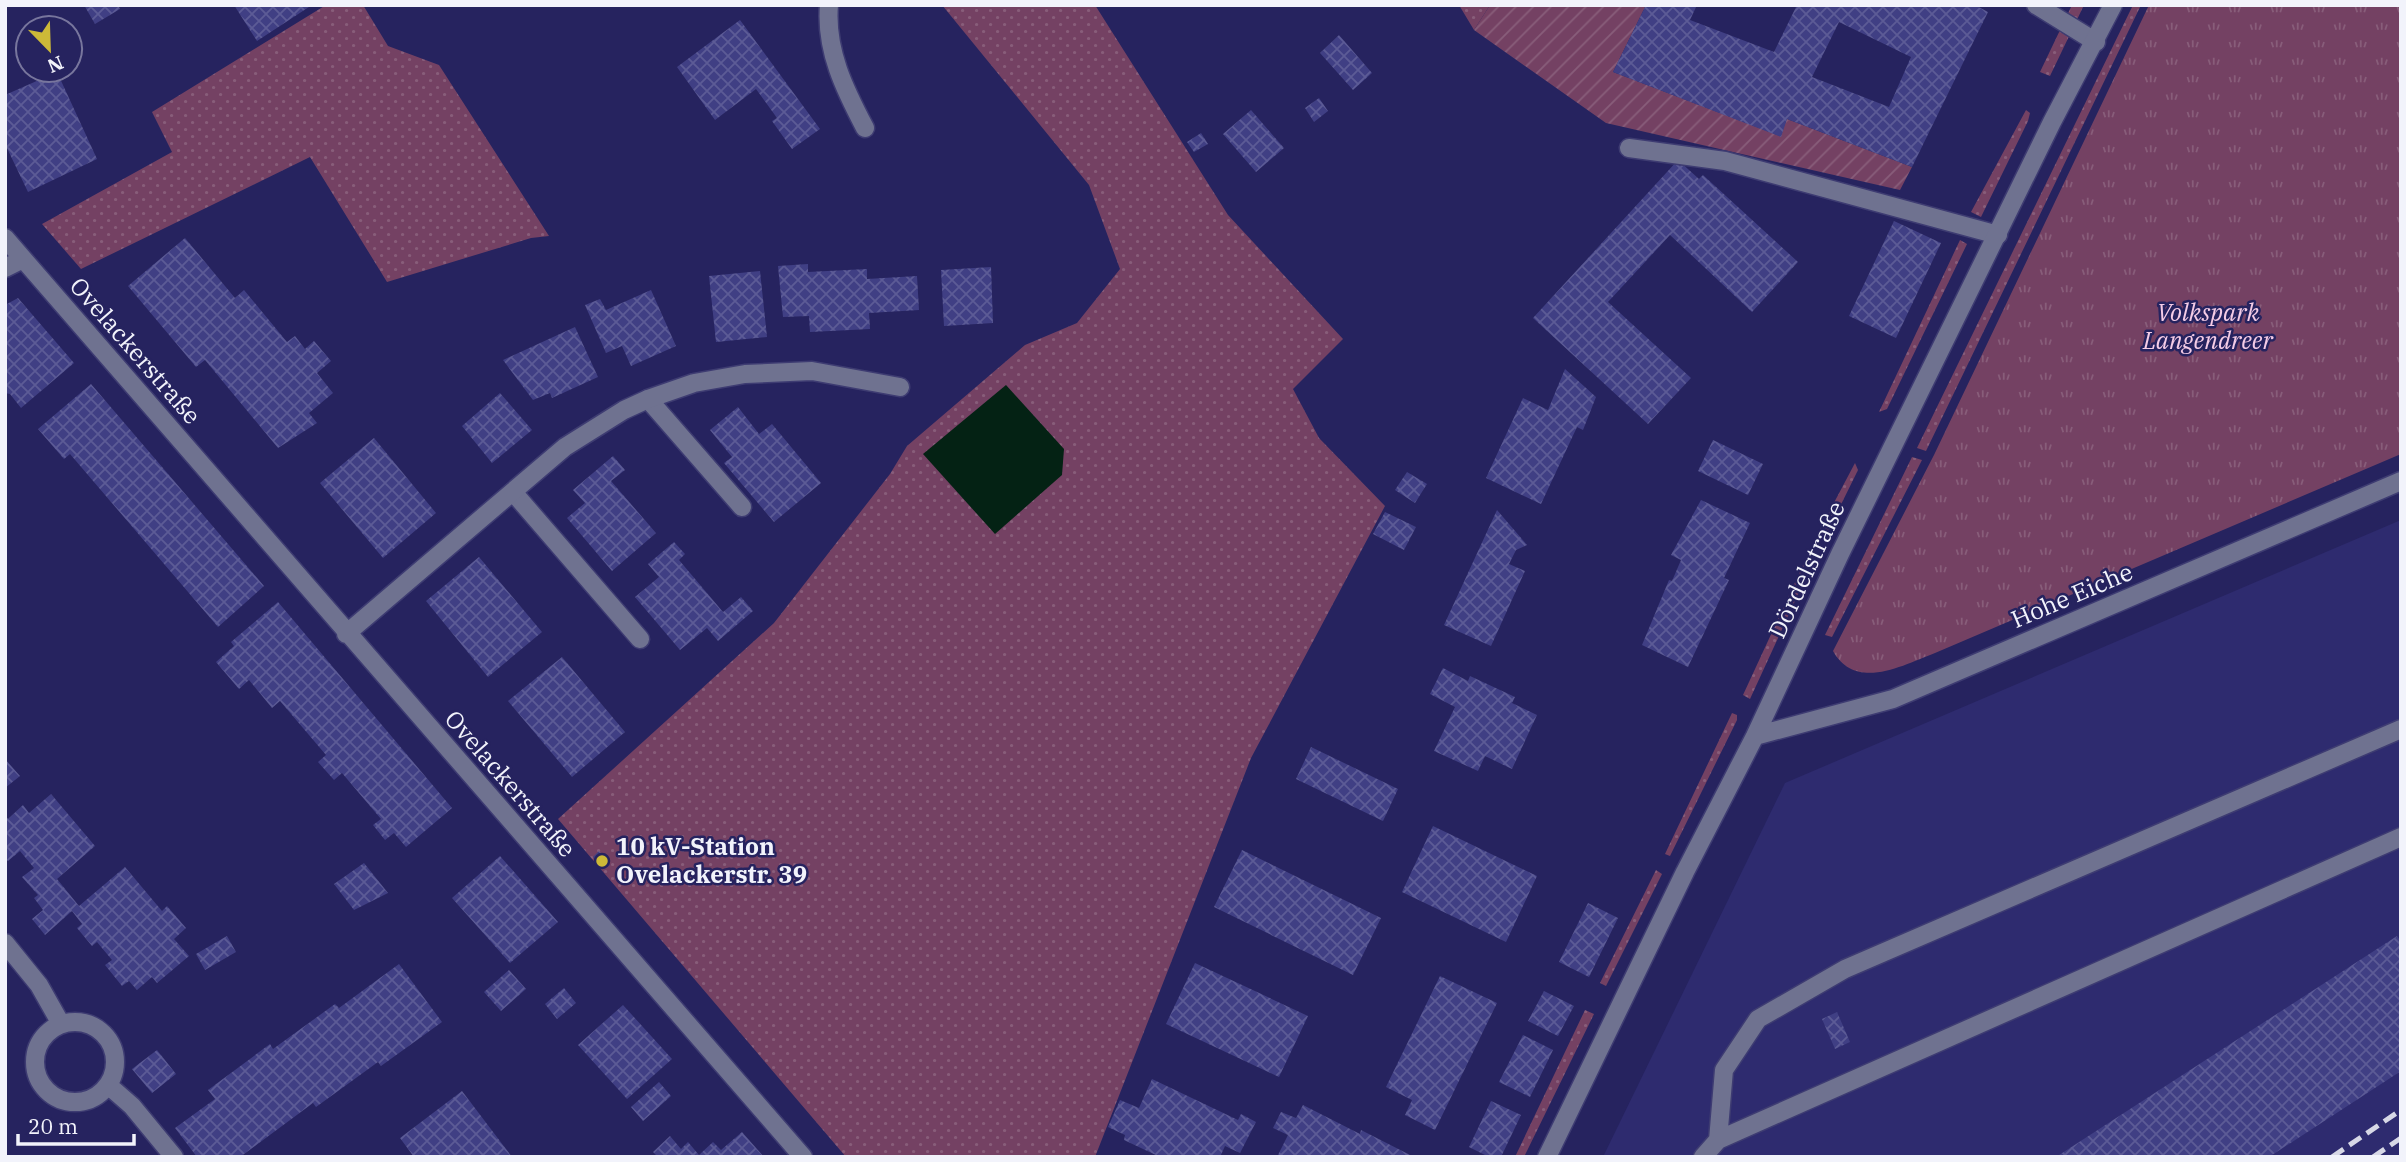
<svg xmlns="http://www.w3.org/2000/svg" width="2406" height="1162" font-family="'IBM Plex Serif',serif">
<defs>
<pattern id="grass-dots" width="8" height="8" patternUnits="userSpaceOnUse" patternTransform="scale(1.75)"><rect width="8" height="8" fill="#744163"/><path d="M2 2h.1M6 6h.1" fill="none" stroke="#885d7a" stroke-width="1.8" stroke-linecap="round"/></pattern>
<pattern id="park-tufts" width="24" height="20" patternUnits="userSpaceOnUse" patternTransform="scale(1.75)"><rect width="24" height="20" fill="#744163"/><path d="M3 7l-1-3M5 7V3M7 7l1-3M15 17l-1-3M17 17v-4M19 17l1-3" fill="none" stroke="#885d7a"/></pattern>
<pattern id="garden-furrows" width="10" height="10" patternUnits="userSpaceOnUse" patternTransform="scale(1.75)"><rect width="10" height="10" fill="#744163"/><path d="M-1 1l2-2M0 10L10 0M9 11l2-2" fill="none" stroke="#885d7a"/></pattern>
<pattern id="building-cross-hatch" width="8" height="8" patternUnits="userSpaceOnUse" patternTransform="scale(1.75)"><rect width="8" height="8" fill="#403f84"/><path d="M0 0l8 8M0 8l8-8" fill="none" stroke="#5c5b96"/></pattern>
</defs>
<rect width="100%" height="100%" fill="#26235f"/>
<path fill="#2e2b6f" d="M2401,520V1157H1603L1785,783Z"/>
<path fill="url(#grass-dots)" d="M326,5H363L388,46L439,65L549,236L531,238L387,282L310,157L81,269L42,224L172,152L152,112Z
M942,5H1095L1228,215L1343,339L1293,389L1319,438L1385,506L1251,758L1095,1157H846L558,819L774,623L890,474L907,446L1025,345L1077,323L1120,269L1089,185Z
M1459,5H1490L1474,30Z
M2072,5H2084L2050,76L2040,72Z
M2133,5H2141L1926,451L1917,448Z
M2026,110L2030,113L2028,121L1981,217L1971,212Z
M1960,240L1967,244L1887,409L1879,412Z
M1912,457L1922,460L1832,637L1825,635Z
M1855,463L1858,470L1825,537L1818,533Z
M1810,550L1817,553L1750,699L1743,695Z
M1732,713L1737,715V720L1670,856L1665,854Z
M1656,870L1662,874L1606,986L1600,983Z
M1585,1010L1594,1014L1524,1157H1515Z"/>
<path fill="url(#park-tufts)" d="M2149,5H2401V454L1935,653C1903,665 1856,692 1833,651L1934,455Z"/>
<path fill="url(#garden-furrows)" d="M1490,5H1646L1613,72L1780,136L1787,119L1912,167L1900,190L1606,123L1474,30Z"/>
<path fill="#042214" d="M1006,385L1064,449L1062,475L995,534L923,454Z"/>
<path fill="url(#building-cross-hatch)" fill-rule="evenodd" d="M84,5H118L120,9L95,24Z
M234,5H312L257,41Z
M1646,5H1697L1690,20L1774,52L1797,5H1975L1988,12L1912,167L1787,119L1781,137L1613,72ZM1839,22L1911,57L1889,107L1812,77Z
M740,20L820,129L792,149L772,121L777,118L756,89L715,120L677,67Z
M1339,35L1372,73L1353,90L1320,53Z
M57,72L97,159L28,192L5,144V95Z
M1319,98L1328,111L1314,122L1305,108Z
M1251,110L1284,148L1256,172L1223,134Z
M1201,133L1208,144L1194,152L1187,142Z
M1678,160L1699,179L1703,175L1798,262L1752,312L1670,235L1608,302L1691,378L1648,424L1533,318Z
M1894,221L1941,243L1896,338L1849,316Z
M185,238L235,298L244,290L287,342L295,336L305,349L314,341L331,361L317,373L333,393L309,413L317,423L278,448L205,360L196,367L128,286Z
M808,264V272L867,269V279L917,276L919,310L869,313L870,329L810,332L809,316L783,317L778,266Z
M991,267L993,323L944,326L941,270Z
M760,271L767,337L716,342L709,276Z
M651,290L676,346L631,366L622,346L606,353L585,305L600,299L606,310Z
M18,298L74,363L21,408L10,394L5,393V305Z
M575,327L598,377L552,398L550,393L533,400L503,360Z
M1565,369L1596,397L1583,430L1577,427L1541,504L1486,478L1523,398L1548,410Z
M91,384L264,586L218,627L70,454L64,459L38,429Z
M500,393L532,430L492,463L462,426Z
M738,407L759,434L772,424L821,483L774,522L724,463L732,457L710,430Z
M374,438L436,513L383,558L320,483Z
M1713,440L1763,464L1748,495L1698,471Z
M613,456L625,470L611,481L656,533L612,571L567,518L585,503L573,490Z
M1407,472L1427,484L1415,503L1395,490Z
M1701,500L1750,523L1724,578L1729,580L1688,667L1642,645L1669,580L1672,581L1681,560L1671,555Z
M1497,510L1527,545L1516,550L1509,564L1525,571L1491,646L1444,625Z
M1385,512L1416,527L1404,550L1373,534Z
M674,542L685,554L679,560L723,612L741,597L753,611L718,641L707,628L680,650L635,597L659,577L648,564Z
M479,557L542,632L488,677L426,601Z
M278,602L452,808L406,847L394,833L385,840L373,825L381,819L342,773L334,780L318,762L326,755L280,701L272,708L249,680L239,689L216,662L234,646L231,642Z
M562,657L625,732L572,777L508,701Z
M1443,668L1468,681L1470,676L1515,697L1512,703L1537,715L1512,769L1485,756L1478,771L1434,751L1455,707L1430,694Z
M1311,747L1398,789L1383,821L1296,779Z
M5,759L20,776L5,788Z
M51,794L95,846L57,879L79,906L125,867L162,911L167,906L186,928L174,939L189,956L157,983L152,977L137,990L129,981L122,986L105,965L112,960L97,942L92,946L77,928L82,924L72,911L45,935L32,919L43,910L34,898L38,895L22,877L34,868L20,851L8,861L5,858V815L8,819L23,805L29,813Z
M1433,826L1537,876L1506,942L1402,892Z
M1242,850L1381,918L1353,975L1214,907Z
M599,851L610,865L604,869L593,857Z
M500,856L558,922L510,963L452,898Z
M364,863L388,893L354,910L334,884Z
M1588,903L1618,918L1589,977L1559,962Z
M227,936L236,952L205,970L196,954Z
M2397,936L2401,942V1071L2269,1157H2056Z
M1195,963L1308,1016L1279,1077L1166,1024Z
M399,964L442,1022L381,1066L378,1062L316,1107L313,1103L240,1157H197L175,1128L215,1099L208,1090L270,1044L273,1049L335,1004L339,1008Z
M509,970L526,989L501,1011L484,992Z
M1440,976L1497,1003L1435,1130L1405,1115L1412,1100L1386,1087Z
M564,988L576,1003L557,1019L545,1004Z
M1544,991L1574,1006L1558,1036L1528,1021Z
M623,1005L672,1059L627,1099L578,1045Z
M1837,1012L1850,1042L1835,1049L1822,1019Z
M1523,1035L1553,1050L1530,1097L1499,1082Z
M157,1050L176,1074L152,1093L132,1069Z
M1152,1079L1238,1120L1241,1114L1256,1122L1240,1153L1225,1146L1220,1157H1160L1124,1140L1125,1135L1108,1127L1120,1100L1139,1108Z
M659,1082L671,1096L643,1121L631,1107Z
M462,1091L506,1149L512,1157H414L400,1138Z
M1491,1101L1521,1115L1501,1157H1489L1469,1147Z
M1303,1105L1360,1134L1361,1130L1414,1157H1277L1288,1135L1273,1128L1281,1112L1296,1118Z
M742,1132L764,1157H658L653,1152L670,1136L681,1149L688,1142L699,1155L713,1142L721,1150Z"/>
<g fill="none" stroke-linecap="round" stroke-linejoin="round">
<g stroke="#3e3c72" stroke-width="21">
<path id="lane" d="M829,5C825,50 845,90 865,128
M2036,5L2096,42
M1629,148L1725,161L1998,235
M648,399L742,507
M513,492L640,639
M1718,1140L1724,1070L1758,1019L1845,969L2401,729
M1703,1157L1718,1140L2401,837"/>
</g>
<g stroke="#3e3c72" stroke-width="21">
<path id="street" d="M5,238L803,1157
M5,268L23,259
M346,634L565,447L624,410L648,399L694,383L745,374L812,371L900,387
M1755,736L1893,699L2401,481
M5,943L39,985L61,1024
M35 1062a40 40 0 1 1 80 0a40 40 0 1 1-80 0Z
M108,1085L132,1106L174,1157
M1547,1157L1685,872L1755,736L1840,554L2052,122L2113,5"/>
</g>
<use href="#lane" stroke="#6f7290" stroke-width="18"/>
<use href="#street" stroke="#6f7290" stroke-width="18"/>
<path stroke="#d7d8e6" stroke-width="5" stroke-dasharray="14 7" stroke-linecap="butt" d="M2332,1157L2401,1110
M2373,1157L2401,1138"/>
</g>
<circle fill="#cdb938" stroke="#26235f" stroke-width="2.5" cx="602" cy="861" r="7"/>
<g text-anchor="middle" stroke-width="5" stroke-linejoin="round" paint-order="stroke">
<g font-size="24" font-style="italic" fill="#f5cce6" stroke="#26235f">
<text x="2208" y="321">Volkspark<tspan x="2208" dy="28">Langendreer</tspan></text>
</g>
<g font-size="24" fill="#f2f3fb" stroke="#26235f">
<text transform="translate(135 351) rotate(49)" y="8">Ovelackerstraße</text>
<text transform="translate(1807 570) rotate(-65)" y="8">Dördelstraße</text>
<text transform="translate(2072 596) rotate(-23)" y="8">Hohe Eiche</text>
<text transform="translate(510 784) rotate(49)" y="8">Ovelackerstraße</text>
</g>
<g font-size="24" font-weight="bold" fill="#f2f3fb" stroke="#26235f" text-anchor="start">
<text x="616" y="855">10 kV-Station<tspan x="616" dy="28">Ovelackerstr. 39</tspan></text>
</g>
</g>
<rect width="2406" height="1162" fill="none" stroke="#f2f3fb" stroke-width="14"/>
<g transform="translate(49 49) rotate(157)"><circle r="33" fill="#26235f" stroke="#78769d" stroke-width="2"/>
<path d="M0-5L12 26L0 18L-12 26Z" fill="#cdb938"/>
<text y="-10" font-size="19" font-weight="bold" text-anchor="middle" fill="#f2f3fb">N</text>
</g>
<path d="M18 1134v10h116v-10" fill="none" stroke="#f2f3fb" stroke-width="3.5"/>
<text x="28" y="1134" font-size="21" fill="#f2f3fb" stroke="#26235f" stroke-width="5" paint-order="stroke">20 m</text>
</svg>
